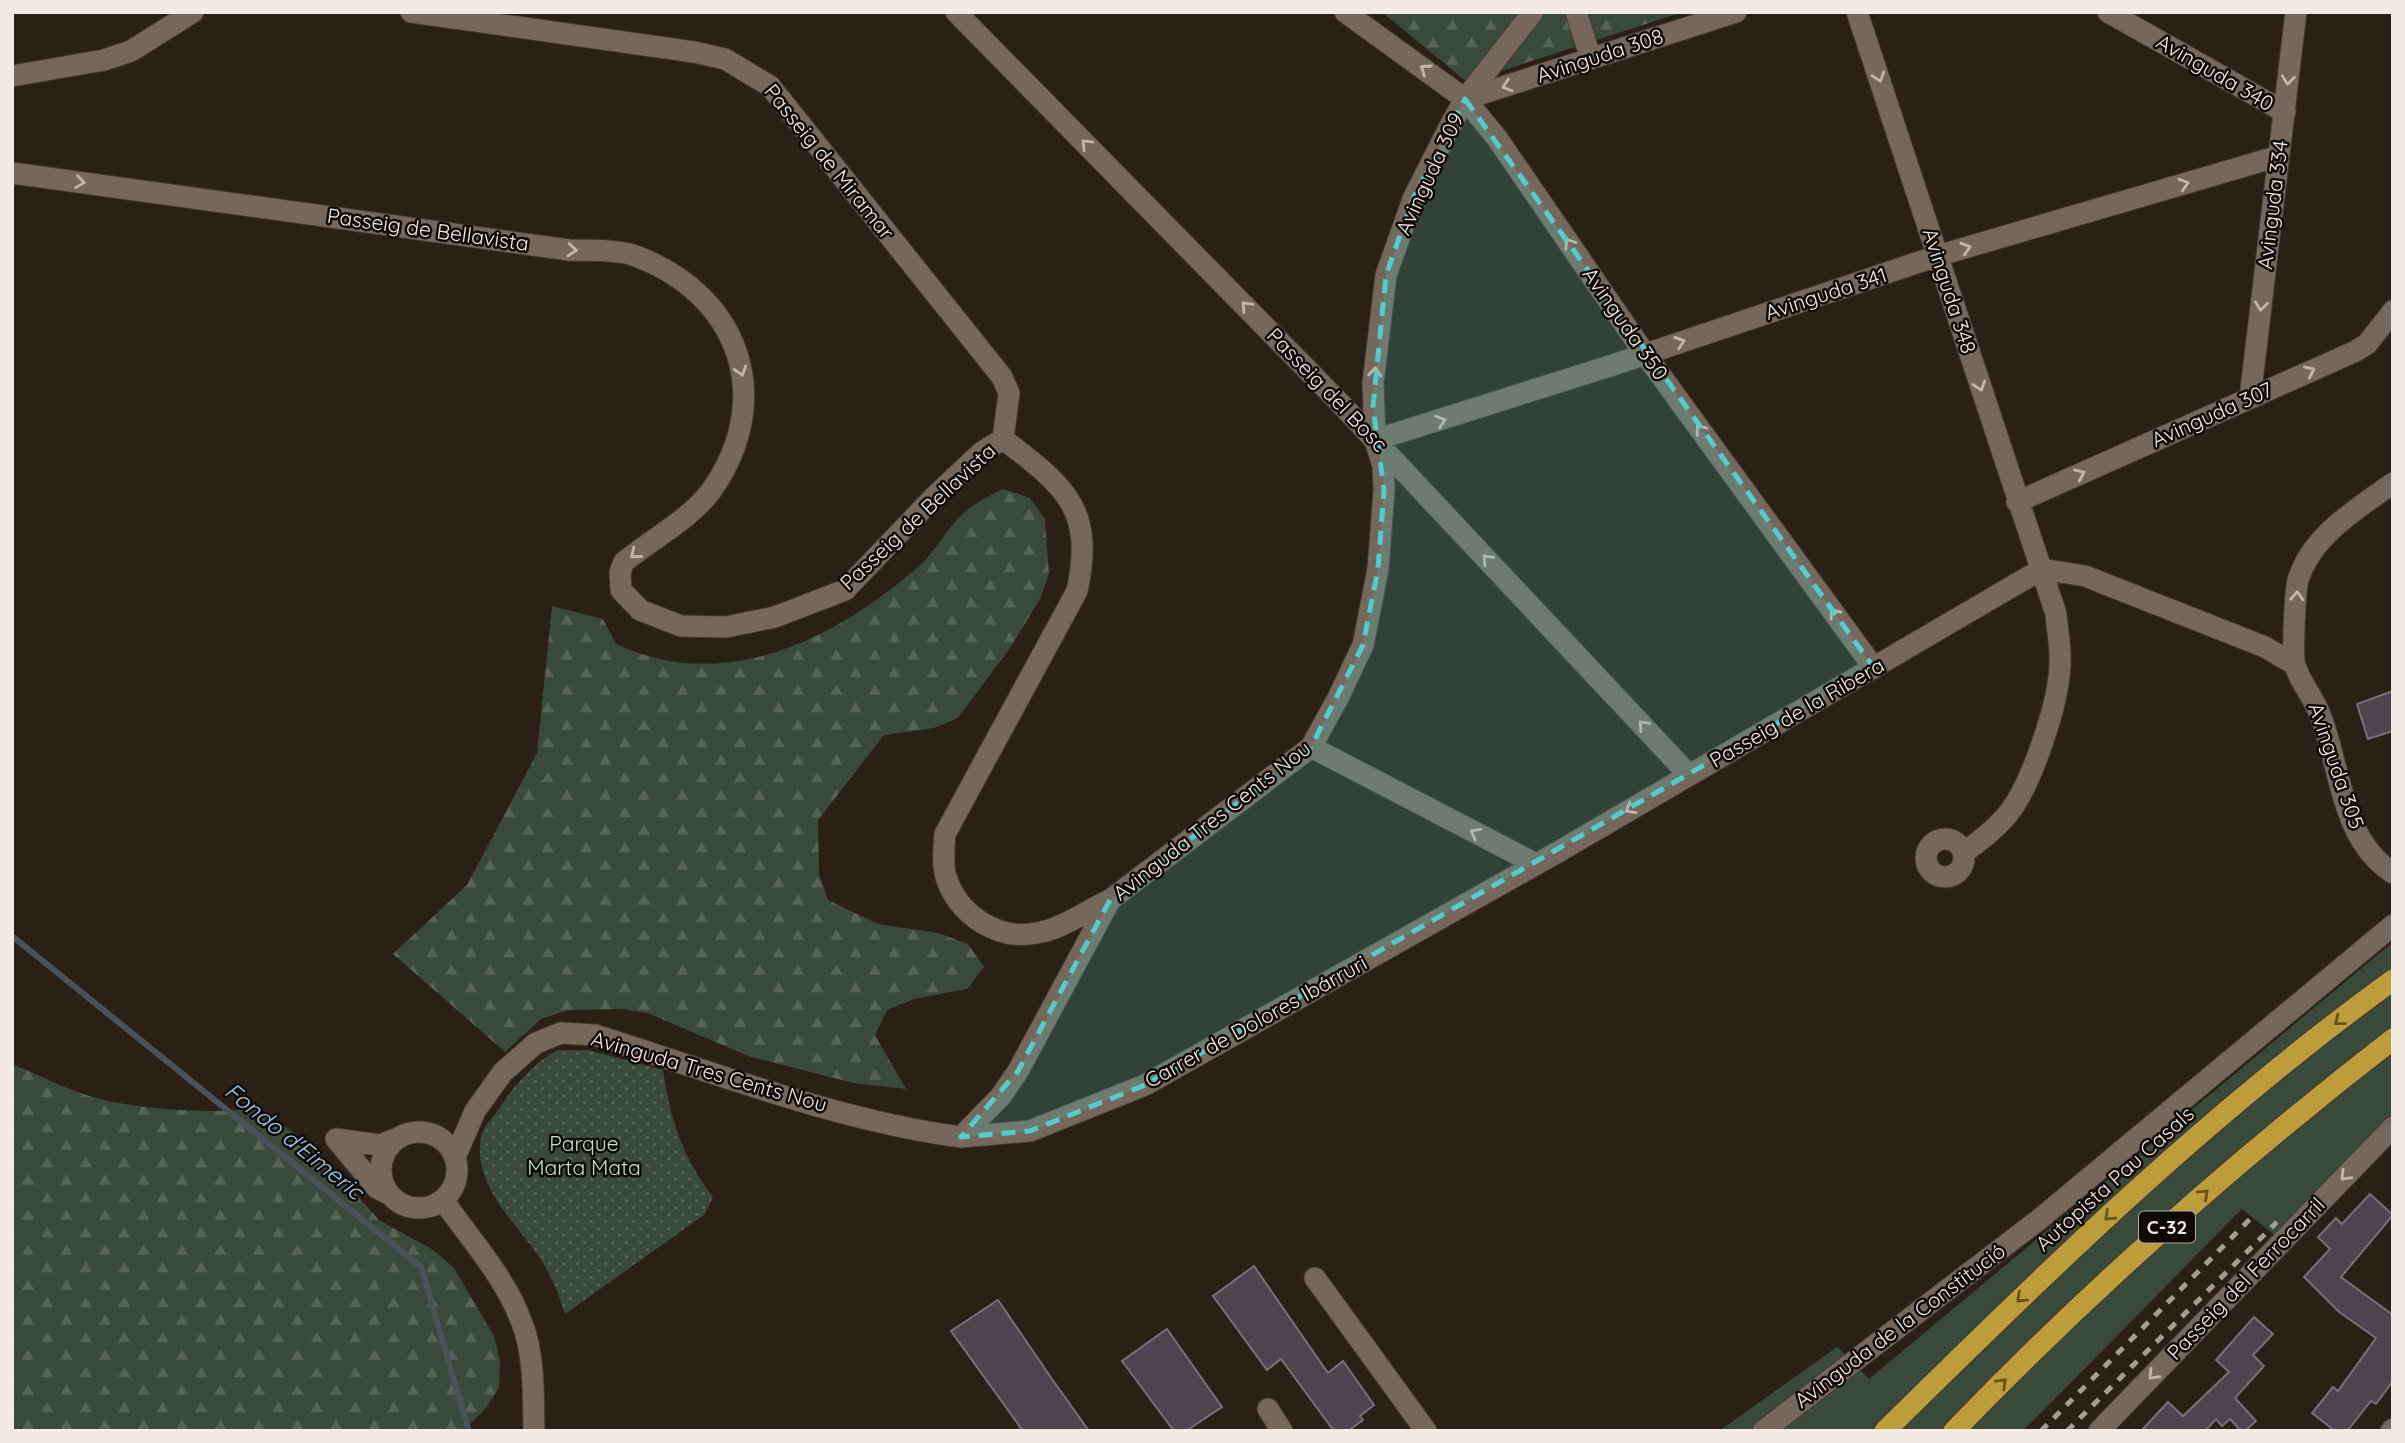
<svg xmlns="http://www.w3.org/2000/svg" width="2405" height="1443" font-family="Quicksand,sans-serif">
<defs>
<pattern id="forest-firs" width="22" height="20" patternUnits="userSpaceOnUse" patternTransform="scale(1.75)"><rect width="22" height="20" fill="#394a3b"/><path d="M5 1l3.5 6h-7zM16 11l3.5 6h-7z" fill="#566457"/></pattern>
<pattern id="park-dots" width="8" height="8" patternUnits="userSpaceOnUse" patternTransform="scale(1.75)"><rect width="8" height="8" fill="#394a3b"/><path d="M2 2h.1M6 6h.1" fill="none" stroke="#566457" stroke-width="1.8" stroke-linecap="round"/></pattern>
</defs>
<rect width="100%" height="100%" fill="#2b2015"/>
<path fill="#394a3b" d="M2393,942V1116L2277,1237L2242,1209L2023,1431H1719L1837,1347L1869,1379Z"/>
<path fill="url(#forest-firs)" d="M1382,12H1683L1467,82Z
M1003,489L1030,498L1045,519L1049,574L1040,599L1010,648L958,718L934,728L884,735L818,820L819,874L828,900L878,924L938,933L968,944L984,967L967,989L914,999L887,1010L875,1035L906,1089L853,1083L751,1057L647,1013L622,1009L569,1010L541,1019L505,1052L393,954L467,885L537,753L552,606L603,619L616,644C724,695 834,640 918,567C933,554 942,537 955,522C968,506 985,498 1003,489Z
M12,1064C42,1076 73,1093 104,1100C140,1109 220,1115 256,1108L311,1144L379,1220L433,1250L454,1268L494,1336L500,1361L499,1388L485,1409L463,1431H12Z"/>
<path fill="url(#park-dots)" d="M558,1050H588L663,1070C670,1119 683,1158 713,1197L704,1215L565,1314C559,1295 552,1277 541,1260C517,1223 472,1186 481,1137C483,1127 495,1115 501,1106C514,1085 536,1061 558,1050Z"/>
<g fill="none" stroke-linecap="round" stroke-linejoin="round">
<path stroke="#495159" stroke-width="6" d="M12,936L421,1267L469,1431"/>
</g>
<path fill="#51434e" stroke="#7c6d78" stroke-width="2" d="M2393,691V731L2368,739L2357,704Z
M2370,1194L2393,1215L2341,1277L2393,1315V1381L2376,1404L2371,1401L2347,1431H2335L2312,1413L2333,1387L2338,1391L2376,1338L2339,1312L2304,1277L2330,1249L2318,1237L2336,1218L2342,1224Z
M1254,1266L1328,1373L1343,1361L1374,1405L1360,1416L1363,1420L1348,1431H1334L1281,1359L1267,1370L1213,1296Z
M998,1300L1052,1379L1089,1431H1023L951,1331Z
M2254,1317L2273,1334L2253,1355L2264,1366L2235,1398L2256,1421L2245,1431H2241L2230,1419L2222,1426L2216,1419L2205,1431H2141L2168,1402L2183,1416L2229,1372L2216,1360Z
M1167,1329L1222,1407L1186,1431H1174L1122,1361Z"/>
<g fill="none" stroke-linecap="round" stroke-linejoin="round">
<g stroke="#443a34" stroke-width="23">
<path id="minor" d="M411,12L694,52L725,59L770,86L1002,377L1009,393L1003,439
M956,12L1340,403L1689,775
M1345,12L1465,99L1497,138L1645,354L1874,668
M1576,12L1591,59
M1857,12L2056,614C2057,630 2061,646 2060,662C2060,700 2032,784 2008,814C1995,829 1981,841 1964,852
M2108,12L2285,112
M12,76L104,60L131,51L193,12
M1465,99L1736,12
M12,173L569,250C589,251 614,249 633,255C739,293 777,398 711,491C689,520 652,539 624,562L620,572L621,590L640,610L681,626L726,627L775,617L845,590L933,498L982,452L1003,439
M2250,398L2296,12
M1003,439C1065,486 1095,509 1077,591L945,834C944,848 942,863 946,877C958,915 998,941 1037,933C1062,929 1087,910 1110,900
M1375,440L1613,365L1937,256L2279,156
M2393,483C2357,509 2312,535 2298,580C2295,590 2292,656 2295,665C2300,683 2315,699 2321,717C2341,769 2341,840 2393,873
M2017,502L2356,351L2367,344L2393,311
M1311,747L1536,864
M1926 858a19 19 0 1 1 38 0a19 19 0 1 1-38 0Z
M381 1170a38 38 0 1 1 76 0a38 38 0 1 1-76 0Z
M961,1137L1030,1131L1145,1085L1558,852L2042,569L2085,576L2265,647L2294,664
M336,1139L377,1188L387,1193
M336,1139L380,1145L398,1138
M455,1157L475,1111L503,1072L536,1043L561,1033L595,1035C713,1072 839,1121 961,1137L1001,1096L1018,1071L1110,900L1311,747L1338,698L1363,645L1378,569L1384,490L1383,466L1375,440L1373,383L1386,275L1413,199L1451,124L1465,99L1533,12
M443,1200C470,1239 506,1278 522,1323C535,1357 533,1395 534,1431
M1315,1278L1426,1431
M1268,1409L1282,1431
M1763,1431L2041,1218L2393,925
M2099,1431L2393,1127
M2391,1431L2393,1429"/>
</g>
<g stroke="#443a34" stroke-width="23">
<path id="highway" d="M1885,1431C2046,1272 2209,1113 2393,980
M1954,1431C2090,1290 2238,1159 2393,1039"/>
</g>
<use href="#minor" stroke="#75675b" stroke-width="21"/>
<use href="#highway" stroke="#bc9d3a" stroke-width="21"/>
<path stroke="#a69c94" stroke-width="5" stroke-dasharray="9 9" stroke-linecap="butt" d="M2041,1431L2253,1216
M2067,1431L2277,1222"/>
</g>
<defs><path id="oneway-chevron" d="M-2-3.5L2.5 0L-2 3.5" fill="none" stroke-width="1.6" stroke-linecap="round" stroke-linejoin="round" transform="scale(1.75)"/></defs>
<g stroke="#c1b6ad">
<use href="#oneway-chevron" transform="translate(1425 69) rotate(-145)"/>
<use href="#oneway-chevron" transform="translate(1879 77) rotate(72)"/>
<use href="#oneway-chevron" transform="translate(2288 80) rotate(97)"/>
<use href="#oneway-chevron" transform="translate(1507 86) rotate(162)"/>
<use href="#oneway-chevron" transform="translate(1086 144) rotate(-135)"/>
<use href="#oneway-chevron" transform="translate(80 182) rotate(8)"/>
<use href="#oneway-chevron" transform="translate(2184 184) rotate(-16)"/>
<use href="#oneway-chevron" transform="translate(1569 243) rotate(-124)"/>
<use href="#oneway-chevron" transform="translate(1966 248) rotate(-16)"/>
<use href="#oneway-chevron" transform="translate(572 250) rotate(5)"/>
<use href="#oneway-chevron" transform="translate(1246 306) rotate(-134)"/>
<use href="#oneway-chevron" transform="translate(2261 306) rotate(97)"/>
<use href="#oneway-chevron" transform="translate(1680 342) rotate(-19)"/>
<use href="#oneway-chevron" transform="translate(741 371) rotate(73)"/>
<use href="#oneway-chevron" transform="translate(2310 371) rotate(-24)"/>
<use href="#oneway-chevron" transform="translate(1375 372) rotate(-85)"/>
<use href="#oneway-chevron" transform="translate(1980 386) rotate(72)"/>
<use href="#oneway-chevron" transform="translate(1441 421) rotate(-18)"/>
<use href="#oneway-chevron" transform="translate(1700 429) rotate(-126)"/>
<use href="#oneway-chevron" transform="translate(2080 474) rotate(-24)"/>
<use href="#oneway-chevron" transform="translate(635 554) rotate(140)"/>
<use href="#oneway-chevron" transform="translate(1487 559) rotate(-133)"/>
<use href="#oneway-chevron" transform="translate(2297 596) rotate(-87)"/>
<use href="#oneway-chevron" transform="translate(1834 613) rotate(-126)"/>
<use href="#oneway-chevron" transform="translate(1643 725) rotate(-133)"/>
<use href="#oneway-chevron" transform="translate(1630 809) rotate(150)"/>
<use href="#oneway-chevron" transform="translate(1475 833) rotate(-153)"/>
<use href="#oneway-chevron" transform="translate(2345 1176) rotate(134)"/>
<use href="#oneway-chevron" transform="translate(2153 1375) rotate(134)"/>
</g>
<g stroke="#665420">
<use href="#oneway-chevron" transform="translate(2339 1021) rotate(142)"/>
<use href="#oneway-chevron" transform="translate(2204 1194) rotate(-42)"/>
<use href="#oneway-chevron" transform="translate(2109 1216) rotate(137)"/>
<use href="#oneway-chevron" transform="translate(2021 1298) rotate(137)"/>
<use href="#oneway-chevron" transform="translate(2002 1383) rotate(-44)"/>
</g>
<path fill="#52cdcf" fill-opacity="0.2" stroke="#52cdcf" stroke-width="5" stroke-dasharray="14 9" stroke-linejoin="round" d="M1465,99L1874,668L1145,1085L1030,1131L961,1137L1018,1071L1110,900L1311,747L1363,645L1378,569L1384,490L1373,407L1386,275L1413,199Z"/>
<g text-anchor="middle" stroke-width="5" stroke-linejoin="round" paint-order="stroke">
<rect fill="#100a07" stroke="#afa7a2" stroke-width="2" x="2139" y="1211.5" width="56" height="31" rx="5"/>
<g font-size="19" font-weight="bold" fill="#f3eae4">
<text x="2167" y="1234">C-32</text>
</g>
<g font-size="21" fill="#f3eae4" stroke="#100a07">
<text transform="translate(1600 56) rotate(-18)" y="7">Avinguda 308</text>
<text transform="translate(2215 73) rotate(30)" y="7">Avinguda 340</text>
<text transform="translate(829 162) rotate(51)" y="7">Passeig de Miramar</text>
<text transform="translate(1430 174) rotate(-65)" y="7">Avinguda 309</text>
<text transform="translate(2273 205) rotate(-83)" y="7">Avinguda 334</text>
<text transform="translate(428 230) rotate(8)" y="7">Passeig de Bellavista</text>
<text transform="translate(1949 291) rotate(72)" y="7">Avinguda 348</text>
<text transform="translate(1826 294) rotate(-18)" y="7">Avinguda 341</text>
<text transform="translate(1625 324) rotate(55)" y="7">Avinguda 350</text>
<text transform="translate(1327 390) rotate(46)" y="7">Passeig del Bosc</text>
<text transform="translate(2212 415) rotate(-24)" y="7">Avinguda 307</text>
<text transform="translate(918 517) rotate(-43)" y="7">Passeig de Bellavista</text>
<text transform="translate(1797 713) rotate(-30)" y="7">Passeig de la Ribera</text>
<text transform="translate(2336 766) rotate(71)" y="7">Avinguda 305</text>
<text transform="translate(1212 821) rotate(-38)" y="7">Avinguda Tres Cents Nou</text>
<text transform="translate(1256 1022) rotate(-29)" y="7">Carrer de Dolores Ibárruri</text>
<text transform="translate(709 1072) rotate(16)" y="7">Avinguda Tres Cents Nou</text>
<text transform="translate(2115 1179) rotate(-42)" y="7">Autopista Pau Casals</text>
<text transform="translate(2246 1279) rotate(-46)" y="7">Passeig del Ferrocarril</text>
<text transform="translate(1900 1326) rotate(-37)" y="7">Avinguda de la Constitució</text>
</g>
<g font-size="21" fill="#b8e7c0" stroke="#100a07">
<text x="584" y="1151">Parque<tspan x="584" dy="24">Marta Mata</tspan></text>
</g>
<g font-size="23" font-style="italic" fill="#9ecbf2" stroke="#100a07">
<text transform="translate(294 1141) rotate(39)" y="8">Fondo d'Eimeric</text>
</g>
</g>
<rect width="2405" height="1443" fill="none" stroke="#f3eae4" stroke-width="28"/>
</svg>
